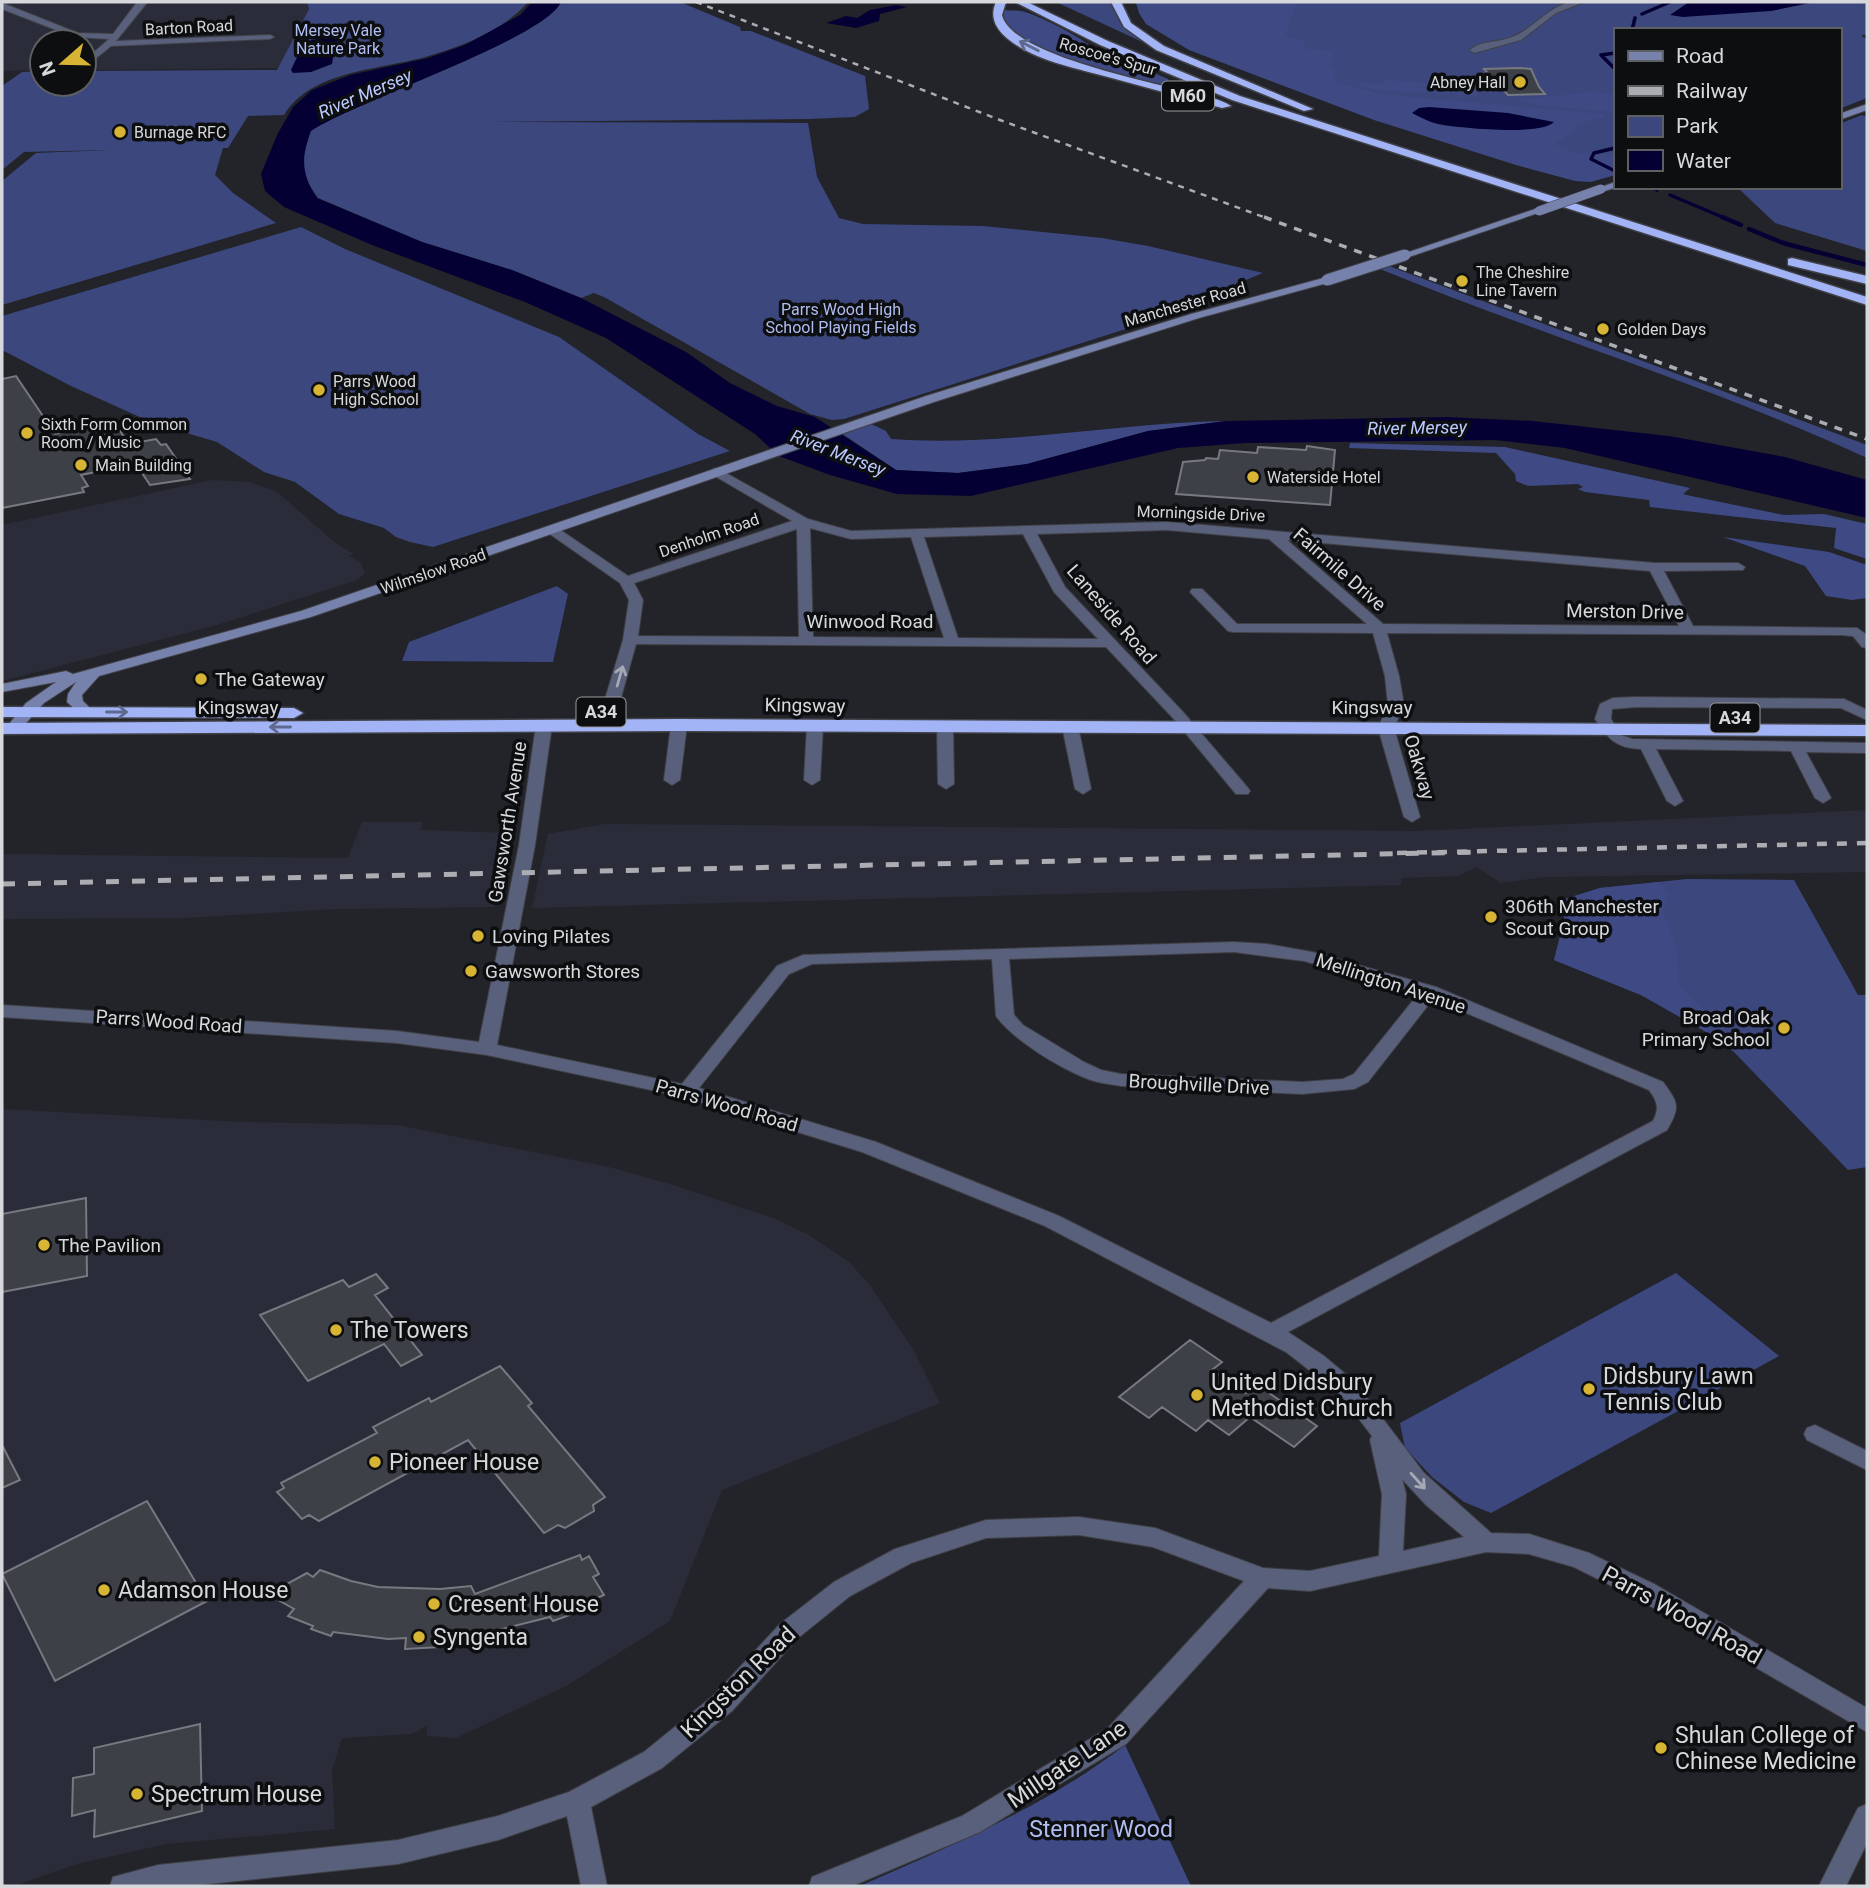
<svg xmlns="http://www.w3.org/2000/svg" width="1869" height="1888" font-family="Roboto,sans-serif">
<rect width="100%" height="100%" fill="#23242a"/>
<path fill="#2a2d39" d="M2,2H307L309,9L280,68L84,70V42H42V70L2,71Z
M212,480L249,482L276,491L333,541L353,554L349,556L361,563L365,574L354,581L217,625L2,681V525Z
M1867,810V872L1545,877L1501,883L1477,867L1458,876L1401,878V885L532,908L548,834L605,824L1416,831Z
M362,822H423L420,830L509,833L494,907L336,909L183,918L2,919V854L348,858Z
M2,1109L242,1122L397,1125L609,1167L673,1185L773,1218L807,1234L849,1262L869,1284L914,1351L940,1403L722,1490L670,1621L566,1686L456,1738L427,1736V1726L412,1734L342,1738L332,1770L335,1829L166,1844L77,1864L14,1886H2Z"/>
<path fill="#3c477e" d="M307,2H528C503,31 461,47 425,57C379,70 312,70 284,115L248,116L228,148H223L215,175L233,193L276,223L2,305V181L36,153L109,150L24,152L2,170V86L22,72L42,71V84H84V71L277,70L309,9Z
M561,2H680L740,27L741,31H751L865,76L869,109L855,117L809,119L490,122L808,123L817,177L839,218L863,224L983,226L1102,238L1148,246L1263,273L1129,328L844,419L832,420L810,414L604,297L594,293L581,298L512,270L422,242L318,198L307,182L302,163L310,131C358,100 544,39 561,2Z
M1056,2H1111L1120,23L1149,45Z
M1143,2H1859L1867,4V34L1861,36L1867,39V98L1839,109V30H1615V175L1590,182L1434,137Z
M1862,115L1867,117V251L1775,223L1737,187H1839V124Z
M301,227L345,249L559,337L698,434L730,451L433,547L410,542L396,537L384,528L339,514L295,482L264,472L217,442L153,423L71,386L2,350V316Z
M1389,266L1867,445V458C1709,385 1541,335 1380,269Z
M557,586L568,594L553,662L402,661L409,642Z
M1687,879L1794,880L1858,995H1867V1167L1848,1170L1733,1051L1696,1025L1641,995L1554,960L1564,921L1565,899L1600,888Z
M1676,1273L1779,1356L1491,1513L1464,1502L1432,1477L1405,1448L1400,1423Z"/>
<path fill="#3f4a85" d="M1297,2L1285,36L1304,41L1306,49L1334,51L1329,68L1337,69L1334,81L1379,94L1603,114L1605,117L1577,124L1573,132L1553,145L1579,154H1615V175L1590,182L1575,181L1516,165L1374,120L1189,50L1146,24L1139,13L1136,3Z
M1004,10C1010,11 1016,10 1021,11C1035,13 1096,44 1101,56H1115L1168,79L1171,87C1135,82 1042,58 1014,34C1011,31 1007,25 1004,21Z
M1384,80L1463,85L1472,88L1479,96L1378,90L1363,87L1359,83L1383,84Z
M1590,92L1615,94V112L1542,106L1517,100Z
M1226,421L1148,431L1027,464L958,473L896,470L841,433L869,423L886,431L891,439C1003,447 1114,423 1226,421Z
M1350,443L1505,447L1690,488L1683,494L1691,496L1784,515L1824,514L1867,524V559L1834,548L1836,528L1650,507L1649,500L1585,492L1578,489L1583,487L1578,484L1528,486L1516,481L1515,474L1496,453L1349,448Z
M1723,537L1829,552L1867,565V598L1852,600L1826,596L1805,566Z
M1660,882L1668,894L1663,912L1677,948L1679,985L1706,1012L1712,1024L1706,1032L1641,995L1554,960L1564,921L1565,899L1600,888Z
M1125,1745L1191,1886H860C951,1846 1046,1806 1125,1745Z"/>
<path fill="#050033" d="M532,2H561C544,39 358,100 311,131C301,157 301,174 317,198L422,242L512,270L581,298L686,352L730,383L777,406L815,417L896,470L958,473L1027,464L1148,431L1226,421L1447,417L1533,421L1669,436L1785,457L1867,480V518L1565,448L1495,440L1245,443L1178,448L971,496L897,494L830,475L779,456L755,434L606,338L525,302L372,245L284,207L265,191L261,174L277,135L293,107L312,90L350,75L428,58L465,45L520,15Z
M1689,2H1815L1771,11L1683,17L1670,15Z
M896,5L907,7L880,14L879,21L856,28L826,23L846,16L857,18L870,10Z
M333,35H340L335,46L332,64L311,72L293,73L291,70L304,42Z
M1429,107L1508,113L1554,122C1541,136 1458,128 1438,124C1429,122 1420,117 1412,113L1419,108Z"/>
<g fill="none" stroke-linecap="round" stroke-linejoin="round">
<path stroke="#050033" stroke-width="3.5" d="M1642,14L1670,2
M1632,30L1635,18
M1601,55L1615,69
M1601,55L1615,53
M1615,148L1594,153L1591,159L1615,171
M1652,187L1657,190
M1670,195L1727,219"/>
<path stroke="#050033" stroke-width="4.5" d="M1722,217L1741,225
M1749,229L1783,243L1867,265"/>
</g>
<path fill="#3e4047" stroke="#777980" stroke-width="2" d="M1520,68L1531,69L1539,87L1545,94L1508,95L1484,69Z
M16,376L55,434L106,423L108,427L116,425L129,444L156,439L161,445L166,444L190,479L150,485L136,464L81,475L88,486L82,488L84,492L2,508V379Z
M1307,446L1335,450L1330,505L1176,494L1183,462L1205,460L1206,458L1218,459L1220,450L1257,453L1258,447L1306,450Z
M86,1198L87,1276L2,1292V1214Z
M376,1274L388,1288L375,1295L422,1355L401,1366L384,1344L308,1381L260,1315L343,1280L349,1287Z
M1190,1340L1222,1362L1212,1370L1246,1393L1256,1384L1317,1426L1294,1447L1250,1417L1229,1435L1208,1420L1196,1431L1162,1407L1149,1418L1119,1397Z
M500,1366L532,1403L528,1406L605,1497L593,1505L594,1511L565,1528L558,1525L544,1533L468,1440L319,1521L309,1515L302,1519L277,1492L284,1488L281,1483L377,1433L373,1427L429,1398L431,1402Z
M2,1445L20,1480L2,1488Z
M147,1501L207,1601L55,1681L2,1574Z
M580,1555L582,1560L589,1556L599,1574L593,1577L604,1595L576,1607L578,1612L553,1621L550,1617L478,1635L477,1645L405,1649L406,1638L388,1639L333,1632L331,1636L311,1629L313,1626L288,1616L294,1609L280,1601L288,1592L283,1586L307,1573L313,1577L320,1570L351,1581L378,1587L440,1589L471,1586L475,1594Z
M200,1724L202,1811L94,1837L95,1810L72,1816L73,1778L94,1774V1748Z"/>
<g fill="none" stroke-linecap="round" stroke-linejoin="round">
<g stroke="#404146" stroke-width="2">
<path id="street" d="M137,2L146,4L116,41L270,35L274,37L270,39L111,46L84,68V61L109,39L74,37L2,9V4H5L78,33L113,34Z
M1569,2H1584L1556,13L1521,40L1474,53L1470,50C1482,40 1498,43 1512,37C1533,29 1546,9 1569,2Z
M717,468L808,519L851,531L1167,522L1655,563H1738L1745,567L1743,570L1664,571L1693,626L1857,628L1867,635V648L1862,647L1853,636L1841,635L1387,633L1399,676L1404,705L1394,728L1420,817L1412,822L1404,817L1378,728L1388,705L1385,676L1373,633L1233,632L1228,631L1190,592L1192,589H1202L1237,624H1367L1269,539L1167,530L1037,534L1065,587L1183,712L1248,788L1250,791L1248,794H1236L1173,718L1106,647L636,644L617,712L614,715H604L601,712L623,640L629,600L620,583L544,530L546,527H556L628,576L792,521L713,475V469ZM810,528L851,539L911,537L944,638L813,637ZM797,529L799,637L638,636L643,600L634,583ZM1023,534L1054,592L1098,639L958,638L924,537ZM1287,540L1650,571L1679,626L1383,624Z
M1636,697L1844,699L1867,710V720L1841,708L1636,707L1612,709L1611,719L1621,735L1632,739L1867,743V753L1806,752L1831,798L1823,803L1815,798L1791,751L1656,749L1683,801L1675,806L1667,801L1641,749C1616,748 1608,739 1595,719L1600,704L1613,698Z
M544,720L552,725L535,845L497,1045L682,1084L777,966L803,955L1234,942L1267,944L1312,952L1436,987L1663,1082C1678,1103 1681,1106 1667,1130L1288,1332L1324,1356L1355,1382L1424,1473L1491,1533L1529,1534L1589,1553L1656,1585L1867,1708V1732L1638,1599L1574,1567L1529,1554L1486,1552L1310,1591L1268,1588L1126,1744L980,1832L852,1886H809L812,1877L962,1816L1108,1728L1244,1581L1153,1547L1079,1535L986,1538L911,1563L850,1596L798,1638L732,1711L662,1768L591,1807L607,1886H581L567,1816L498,1840L398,1864L189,1886H110L113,1877L158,1865L398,1840L498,1816L569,1792L644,1752L714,1695L780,1624L834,1582L895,1549L986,1520L1079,1517L1155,1528L1263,1568L1310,1571L1379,1556L1382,1494L1370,1440L1372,1436L1340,1394L1286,1352L1045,1226L862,1152L684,1097L487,1055L397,1043L2,1017V1005L397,1031L479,1042L519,845L536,725ZM1234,952L1304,961L1419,993L1354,1074L1343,1079L1302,1082L1121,1074L1101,1070L1084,1062L1023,1025L1014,1015L1009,959ZM992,959L996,1016C1013,1040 1060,1068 1088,1079C1098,1083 1110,1084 1121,1086L1302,1094L1354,1089L1368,1082L1433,999L1649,1090C1657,1101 1660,1108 1653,1121L1271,1323L1059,1216L876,1142L699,1088L789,974L812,964ZM1402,1479L1426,1505L1464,1537L1403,1551L1406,1494Z
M679,720L687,725L680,780L672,785L664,780L671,725Z
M815,721L823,726L820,780L812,785L804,780L807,726Z
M1070,721L1078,726L1091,789L1083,794L1075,789L1062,726Z
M945,722L953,727L954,784L946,789L938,784L937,727Z
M1815,1425L1867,1451V1470L1807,1440L1804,1434L1807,1428Z
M1867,1804V1843L1846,1886H1819L1858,1808Z"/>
</g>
<g stroke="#404146" stroke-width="2">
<path id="secondary" d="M1867,104V110L1839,120V114Z
M1615,182V187H1618L1601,192L1596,189Z
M1535,209L1544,211L1409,257L1400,255Z
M1327,277L1332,280L1331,282L1199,318L934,402L311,617L99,676L82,695L83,701L94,712L91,715H81L67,702L68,694L76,682L44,703L18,732H8L5,729L26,703L56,682L2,692V684L66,671L73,674L301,611L926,396L1191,314Z"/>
</g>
<g stroke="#404146" stroke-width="3">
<path id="highway" d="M996,2H1006L1002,15C1011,55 1152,82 1191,93C1204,96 1221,99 1231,106L1222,108C1184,98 1146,87 1108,77C1075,68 1035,61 1008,39C996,29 989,17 996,2Z
M1015,2H1027L1108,41L1240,96L1867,297V305L1232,100L1100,45Z
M1111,2H1121L1131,23L1164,46L1313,109L1304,111L1156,50L1124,27Z
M1792,258L1867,276V284L1788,265V259Z
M2,707L294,708L303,713L294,718L2,717Z
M679,719L1867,725V736L679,731L2,734V723Z"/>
</g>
<use href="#street" fill="#59607b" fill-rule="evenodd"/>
<use href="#secondary" fill="#7782ac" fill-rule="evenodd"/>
<use href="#highway" fill="#a2b3f6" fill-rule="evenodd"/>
<path stroke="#acadb2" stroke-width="2.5" stroke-dasharray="6 6" stroke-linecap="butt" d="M696,2L1000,120L1269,219"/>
<path stroke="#acadb2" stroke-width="3.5" stroke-dasharray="8 8" stroke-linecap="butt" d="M1264,217L1867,439"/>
<path stroke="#acadb2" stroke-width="4.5" stroke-dasharray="10 10" stroke-linecap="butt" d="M1397,853L1867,843"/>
<path stroke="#acadb2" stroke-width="5" stroke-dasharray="13 13" stroke-linecap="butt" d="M2,884L1477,852"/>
<g stroke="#404146" stroke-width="10" stroke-linecap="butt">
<path id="secondary-bridge-far1" d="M1539,211L1601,189"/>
</g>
<g stroke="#404146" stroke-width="13" stroke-linecap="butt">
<path id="secondary-bridge" d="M1327,280L1405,255"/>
</g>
<use href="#secondary-bridge-far1" stroke="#7782ac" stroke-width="9"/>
<use href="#secondary-bridge" stroke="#7782ac" stroke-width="11"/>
</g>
<defs><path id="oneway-shaft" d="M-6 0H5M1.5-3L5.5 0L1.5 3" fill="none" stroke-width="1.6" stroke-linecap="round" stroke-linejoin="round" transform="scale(1.75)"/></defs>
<g stroke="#5f698e">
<use href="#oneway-shaft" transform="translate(1029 46) rotate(-153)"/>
<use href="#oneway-shaft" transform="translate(117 712)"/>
<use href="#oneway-shaft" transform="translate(280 727) rotate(180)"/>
</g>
<g stroke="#a5a8b5">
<use href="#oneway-shaft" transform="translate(620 676) rotate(-74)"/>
<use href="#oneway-shaft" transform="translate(1418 1481) rotate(48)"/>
</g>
<g fill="#d7b434" stroke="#0d0e10" stroke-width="2.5">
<circle cx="1520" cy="82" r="7"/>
<circle cx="120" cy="132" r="7"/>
<circle cx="1462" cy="281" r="7"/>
<circle cx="1603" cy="329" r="7"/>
<circle cx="319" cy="390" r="7"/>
<circle cx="27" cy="433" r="7"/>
<circle cx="81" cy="465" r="7"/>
<circle cx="1253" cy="477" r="7"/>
<circle cx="201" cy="679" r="7"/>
<circle cx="1491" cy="917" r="7"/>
<circle cx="478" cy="936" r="7"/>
<circle cx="471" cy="971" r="7"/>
<circle cx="1784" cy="1028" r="7"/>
<circle cx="44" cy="1245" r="7"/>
<circle cx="336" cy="1330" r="7"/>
<circle cx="1589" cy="1389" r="7"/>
<circle cx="1197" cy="1395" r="7"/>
<circle cx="375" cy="1462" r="7"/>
<circle cx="104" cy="1590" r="7"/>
<circle cx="434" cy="1604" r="7"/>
<circle cx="419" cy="1637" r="7"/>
<circle cx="1661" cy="1748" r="7"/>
<circle cx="137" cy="1794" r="7"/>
</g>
<g text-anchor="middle" stroke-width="7" stroke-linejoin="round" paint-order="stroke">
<g font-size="16" fill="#d7d8dc" stroke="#0d0e10">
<text transform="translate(189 27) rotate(-3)" y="6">Barton Road</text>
<text transform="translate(1108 56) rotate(16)" y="6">Roscoe's Spur</text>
<text transform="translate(1185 304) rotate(-16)" y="6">Manchester Road</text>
<text transform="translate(1201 513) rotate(2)" y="6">Morningside Drive</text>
<text transform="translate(709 535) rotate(-19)" y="6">Denholm Road</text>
<text transform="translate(433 571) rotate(-19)" y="6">Wilmslow Road</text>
</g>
<g font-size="16" fill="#b0bdf2" stroke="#0d0e10">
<text x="338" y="36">Mersey Vale<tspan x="338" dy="18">Nature Park</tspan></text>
<text x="841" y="315">Parrs Wood High<tspan x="841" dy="18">School Playing Fields</tspan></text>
</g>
<g font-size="16" fill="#d7d8dc" stroke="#0d0e10" text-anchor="start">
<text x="1506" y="88" text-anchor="end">Abney Hall</text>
<text x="134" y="138">Burnage RFC</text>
<text x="1476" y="278">The Cheshire<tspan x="1476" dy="18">Line Tavern</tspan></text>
<text x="1617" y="335">Golden Days</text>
<text x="333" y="387">Parrs Wood<tspan x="333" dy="18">High School</tspan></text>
<text x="41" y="430">Sixth Form Common<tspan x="41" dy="18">Room / Music</tspan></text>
<text x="95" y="471">Main Building</text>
<text x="1267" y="483">Waterside Hotel</text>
</g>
<g font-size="18" font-style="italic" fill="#bbc9ff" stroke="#0d0e10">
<text transform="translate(365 94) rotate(-23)" y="6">River Mersey</text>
<text transform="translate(1417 428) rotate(-1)" y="6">River Mersey</text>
<text transform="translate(838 453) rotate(21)" y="6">River Mersey</text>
</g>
<g fill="#0d0e10" stroke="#9a9b9f" stroke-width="2">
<rect x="1162" y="81.5" width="52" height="29" rx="5"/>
<rect x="576.5" y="697.5" width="49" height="29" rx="5"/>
<rect x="1710.5" y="703.5" width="49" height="29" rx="5"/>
</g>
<g font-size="18" font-weight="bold" fill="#d7d8dc">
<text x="1188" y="102">M60</text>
<text x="601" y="718">A34</text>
<text x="1735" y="724">A34</text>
</g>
<g font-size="19" fill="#d7d8dc" stroke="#0d0e10">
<text transform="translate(1340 569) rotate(41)" y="7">Fairmile Drive</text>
<text transform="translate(1625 611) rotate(1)" y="7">Merston Drive</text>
<text transform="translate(1112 614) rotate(49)" y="7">Laneside Road</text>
<text x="870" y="628">Winwood Road</text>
<text transform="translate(805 705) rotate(1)" y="7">Kingsway</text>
<text x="238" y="714">Kingsway</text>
<text x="1372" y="714">Kingsway</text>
<text transform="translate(1420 767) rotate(74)" y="7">Oakway</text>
<text transform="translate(507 822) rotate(-81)" y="7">Gawsworth Avenue</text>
<text transform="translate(1391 983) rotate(18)" y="7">Mellington Avenue</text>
<text transform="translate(169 1021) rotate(4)" y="7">Parrs Wood Road</text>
<text transform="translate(1199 1084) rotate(3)" y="7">Broughville Drive</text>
<text transform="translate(727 1105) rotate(16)" y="7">Parrs Wood Road</text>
</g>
<g font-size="19" fill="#d7d8dc" stroke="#0d0e10" text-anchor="start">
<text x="215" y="686">The Gateway</text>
<text x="1505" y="913">306th Manchester<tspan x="1505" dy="22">Scout Group</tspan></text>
<text x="492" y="943">Loving Pilates</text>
<text x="485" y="978">Gawsworth Stores</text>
<text x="1770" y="1024" text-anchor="end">Broad Oak<tspan x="1770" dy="22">Primary School</tspan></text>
<text x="58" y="1252">The Pavilion</text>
</g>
<g font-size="23" fill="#d7d8dc" stroke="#0d0e10" text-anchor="start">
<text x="350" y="1338">The Towers</text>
<text x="1603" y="1384">Didsbury Lawn<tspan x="1603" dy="26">Tennis Club</tspan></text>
<text x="1211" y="1390">United Didsbury<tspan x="1211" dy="26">Methodist Church</tspan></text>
<text x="389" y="1470">Pioneer House</text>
<text x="118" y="1598">Adamson House</text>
<text x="448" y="1612">Cresent House</text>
<text x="433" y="1645">Syngenta</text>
<text x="1675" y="1743">Shulan College of<tspan x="1675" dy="26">Chinese Medicine</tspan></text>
<text x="151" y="1802">Spectrum House</text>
</g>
<g font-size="23" fill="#d7d8dc" stroke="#0d0e10">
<text transform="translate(1682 1615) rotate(29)" y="8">Parrs Wood Road</text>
<text transform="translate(738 1682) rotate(-44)" y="8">Kingston Road</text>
<text transform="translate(1067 1764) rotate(-34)" y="8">Millgate Lane</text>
</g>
<g font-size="23" fill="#b0bdf2" stroke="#0d0e10">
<text x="1101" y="1837">Stenner Wood</text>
</g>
</g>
<rect width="1869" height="1888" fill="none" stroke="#d7d8dc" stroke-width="7"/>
<rect x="1614" y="28" width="228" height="161" fill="#0d0e10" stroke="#5e5f62" stroke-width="2"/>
<rect x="1628" y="51" width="35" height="10" fill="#7782ac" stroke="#5e5f62" stroke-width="2"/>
<text x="1676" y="63" font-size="21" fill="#d7d8dc">Road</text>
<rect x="1628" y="86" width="35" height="10" fill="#acadb2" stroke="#5e5f62" stroke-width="2"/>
<text x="1676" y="98" font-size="21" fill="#d7d8dc">Railway</text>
<rect x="1628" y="116" width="35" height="21" fill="#3c477e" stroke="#5e5f62" stroke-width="2"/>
<text x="1676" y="133" font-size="21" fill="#d7d8dc">Park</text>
<rect x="1628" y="150" width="35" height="21" fill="#050033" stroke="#5e5f62" stroke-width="2"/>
<text x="1676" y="168" font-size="21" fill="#d7d8dc">Water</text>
<g transform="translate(63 63) rotate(250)"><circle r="33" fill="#0d0e10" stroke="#5e5f62" stroke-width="2"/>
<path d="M0-5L12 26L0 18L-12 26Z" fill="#d7b434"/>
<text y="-10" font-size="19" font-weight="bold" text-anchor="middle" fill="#d7d8dc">N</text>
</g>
</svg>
